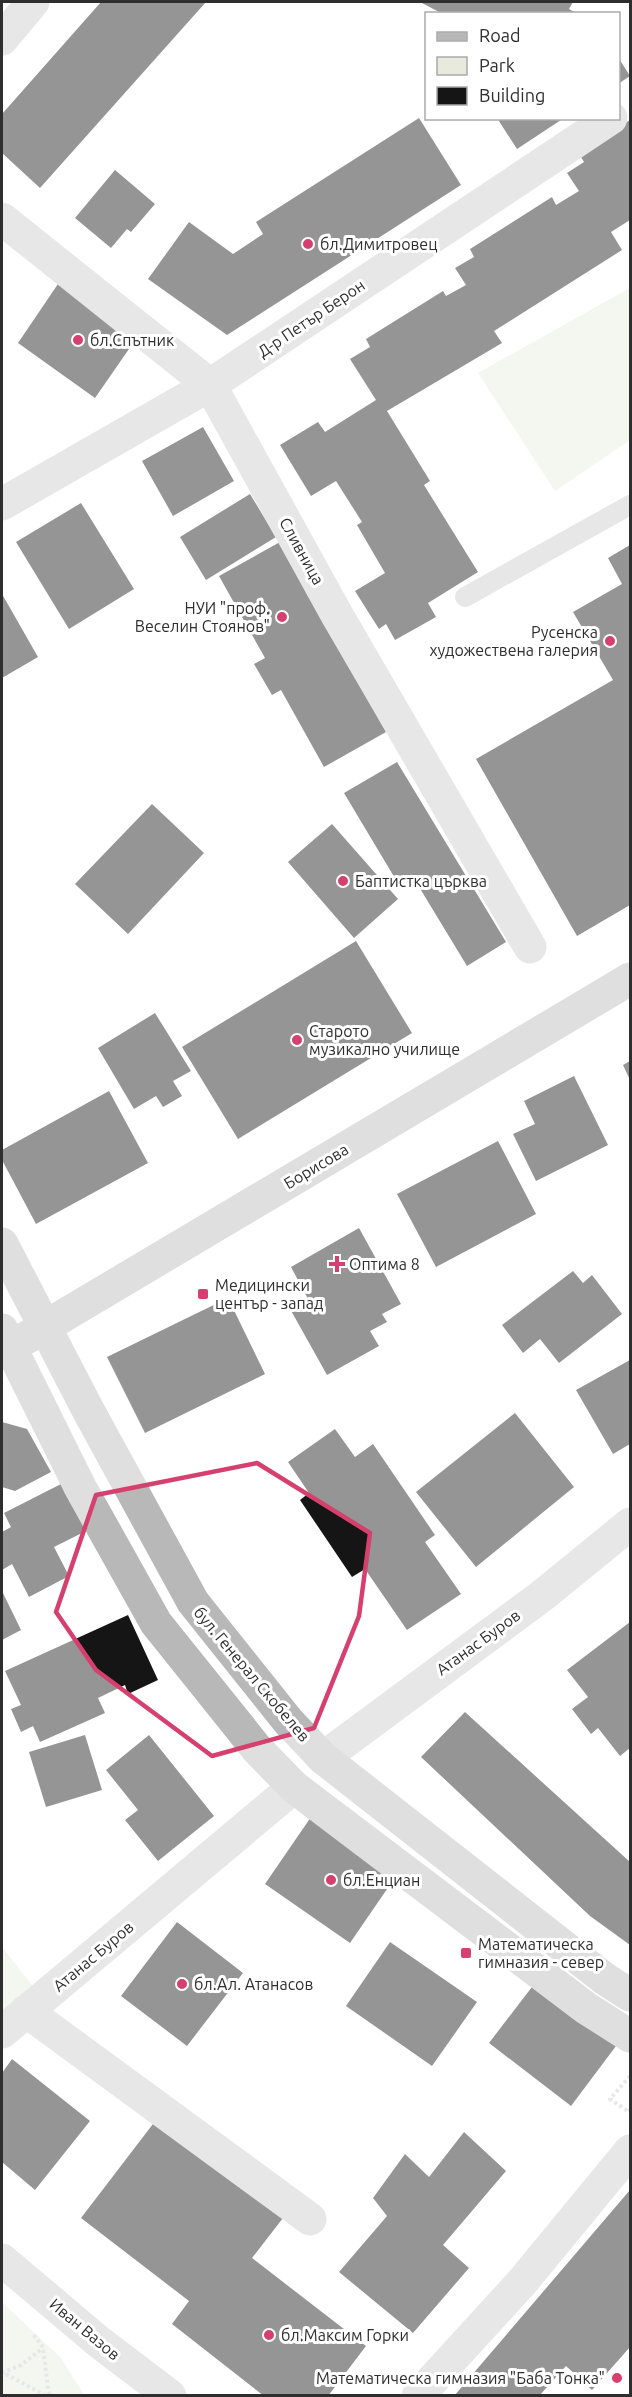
<svg xmlns="http://www.w3.org/2000/svg" width="632" height="2397" font-family="Ubuntu,sans-serif">
<rect width="100%" height="100%" fill="#fff"/>
<path fill="#e7eadd" d="M630,288V440L555,491L478,373Z
M2,1947L36,1990L2,2017Z
M2,2302L61,2358L84,2395H2Z"/>
<path fill="#151515" d="M101,2H206L40,188L2,153V114Z
M420,2H573L569,9L578,14H443Z
M618,57L630,76L618,84Z
M419,118L461,185L227,335L148,279L189,222L233,254L263,234L256,222Z
M497,118H564L517,149Z
M630,120V220L611,232L622,250L494,331L502,343L387,411L430,481L424,485L478,572L428,603L436,617L395,640L386,624L379,629L355,591L385,573L357,525L362,522L336,481L311,496L280,445L318,422L325,432L376,400L350,359L370,347L366,339L443,291L446,296L466,285L455,268L474,257L470,249L552,197L556,205L579,191L567,173L584,162L578,152Z
M115,170L155,204L131,232L127,229L111,248L75,218Z
M60,281L138,336L95,398L18,343Z
M203,427L234,481L173,516L142,461Z
M250,494L276,537L206,580L180,537Z
M81,503L134,589L69,629L16,542Z
M280,542L386,732L324,767L281,690L272,695L254,664L265,658L219,576Z
M630,545V905L577,936L476,759L613,680L573,612L622,584L608,558Z
M2,594L38,657L2,678Z
M397,762L506,942L467,966L413,877L399,885L344,793Z
M152,804L204,853L128,934L75,884Z
M332,824L398,899L354,938L288,862Z
M356,941L412,1033L238,1139L182,1047Z
M155,1013L191,1071L173,1081L182,1096L163,1107L156,1096L134,1109L98,1048Z
M630,1061V1080L623,1065Z
M574,1076L608,1145L536,1181L513,1134L535,1124L524,1101Z
M109,1091L148,1163L36,1224L2,1160V1150Z
M498,1141L536,1214L436,1267L397,1194Z
M359,1228L401,1304L382,1314L387,1322L370,1331L379,1346L327,1375L289,1307L307,1297L291,1267Z
M573,1271L583,1283L592,1275L622,1314L559,1363L540,1339L523,1353L502,1325Z
M228,1298L265,1374L145,1433L107,1357Z
M630,1360V1444L613,1454L576,1390Z
M515,1413L574,1487L476,1567L416,1492Z
M2,1422L27,1429L51,1472L15,1491L2,1487Z
M335,1429L355,1457L373,1444L435,1535L425,1542L461,1594L407,1630L365,1569L352,1577L300,1500L309,1493L288,1462Z
M61,1484L86,1531L54,1547L69,1576L29,1597L12,1564L2,1570V1532L11,1527L4,1513Z
M2,1591L21,1630L2,1640Z
M128,1615L158,1680L128,1694L125,1685L98,1698L105,1713L40,1742L33,1726L21,1732L11,1709L21,1705L5,1671Z
M630,1622V1748L620,1756L598,1728L591,1734L572,1709L588,1697L567,1670Z
M465,1712L630,1862V1945L590,1916L421,1757Z
M85,1735L102,1790L46,1807L29,1752Z
M149,1735L214,1816L158,1861L125,1820L138,1810L106,1770Z
M311,1817L396,1876L350,1943L265,1884Z
M177,1922L243,1973L187,2046L121,1996Z
M390,1942L477,2002L432,2066L346,2006Z
M535,1983L616,2046L571,2106L489,2043Z
M12,2059L90,2121L35,2190L2,2162V2073Z
M156,2120L283,2218L252,2258L366,2346L328,2396H264L172,2324L189,2301L81,2218Z
M464,2132L506,2171L443,2245L469,2268L413,2333L339,2272L387,2216L373,2198L405,2154L429,2177Z
M630,2190V2347L592,2390L566,2366L539,2396H454Z"/>
<g fill="none" stroke-linecap="round" stroke-linejoin="round">
<path stroke="#cbcbcb" stroke-width="4" stroke-dasharray="3 3" stroke-linecap="butt" d="M630,2076L610,2099L629,2112L630,2110
M34,2335L43,2347L48,2389L50,2396
M2,2373L21,2365L43,2348
M6,2374L46,2396"/>
<path stroke="#cbcbcb" stroke-width="20" d="M465,597L630,505"/>
<path stroke="#cbcbcb" stroke-width="33" d="M2,39L33,2
M2,219L210,385L337,615L530,947
M2,504L210,385L611,118
M323,1758L543,1595L630,1524
M26,2011L310,2219
M2,2032L294,1787
M2,2260L99,2342L170,2396
M418,2396L523,2281L630,2151"/>
<path stroke="#b8b8b8" stroke-width="33" d="M2,1244L88,1410L193,1602L288,1721L323,1758L605,1979L630,1995
M2,1330L80,1487L156,1623L257,1749L294,1787L586,2008L630,2036
M26,1338L630,979"/>
</g>
<path d="M0 0H632V2397H0ZM257,1463L370,1533L359,1616L314,1728L212,1756L96,1670L56,1612L96,1495Z" fill="#fff" fill-opacity=".55" fill-rule="evenodd"/>
<path fill="none" stroke="#d5406e" stroke-width="4.5" stroke-linejoin="round" d="M257,1463L370,1533L359,1616L314,1728L212,1756L96,1670L56,1612L96,1495Z"/>
<g fill="#d5406e" stroke="#fff" stroke-width="2">
<circle cx="308" cy="244" r="6"/>
<circle cx="78" cy="340" r="6"/>
<circle cx="282" cy="617" r="6"/>
<circle cx="610" cy="641" r="6"/>
<circle cx="343" cy="881" r="6"/>
<circle cx="297" cy="1040" r="6"/>
<path d="M334 1255h6v6h6v6h-6v6h-6v-6h-6v-6h6z"/>
<rect x="197" y="1288" width="12" height="12" rx="3"/>
<circle cx="331" cy="1880" r="6"/>
<rect x="460" y="1947" width="12" height="12" rx="3"/>
<circle cx="182" cy="1984" r="6"/>
<circle cx="269" cy="2335" r="6"/>
<circle cx="617" cy="2378" r="6"/>
</g>
<g text-anchor="middle" stroke-width="6" stroke-linejoin="round" paint-order="stroke">
<g font-size="16" fill="#2e2e2e" stroke="#fff" text-anchor="start">
<text x="320" y="250">бл.Димитровец</text>
<text x="90" y="346">бл.Спътник</text>
<text x="270" y="614" text-anchor="end">НУИ "проф.<tspan x="270" dy="18">Веселин Стоянов"</tspan></text>
<text x="598" y="638" text-anchor="end">Русенска<tspan x="598" dy="18">художествена галерия</tspan></text>
<text x="355" y="887">Баптистка църква</text>
<text x="309" y="1037">Старото<tspan x="309" dy="18">музикално училище</tspan></text>
<text x="349" y="1270">Оптима 8</text>
<text x="215" y="1291">Медицински<tspan x="215" dy="18">център - запад</tspan></text>
<text x="343" y="1886">бл.Енциан</text>
<text x="478" y="1950">Математическа<tspan x="478" dy="18">гимназия - север</tspan></text>
<text x="194" y="1990">бл.Ал. Атанасов</text>
<text x="281" y="2341">бл.Максим Горки</text>
<text x="605" y="2384" text-anchor="end">Математическа гимназия "Баба Тонка"</text>
</g>
<g font-size="16" fill="#2e2e2e" stroke="#fff">
<text transform="translate(311 318) rotate(-34)" y="6">Д-р Петър Берон</text>
<text transform="translate(302 551) rotate(61)" y="6">Сливница</text>
<text transform="translate(316 1166) rotate(-31)" y="6">Борисова</text>
<text transform="translate(478 1642) rotate(-36)" y="6">Атанас Буров</text>
<text transform="translate(252 1674) rotate(50)" y="6">бул. Генерал Скобелев</text>
<text transform="translate(93 1956) rotate(-40)" y="6">Атанас Буров</text>
<text transform="translate(85 2329) rotate(40)" y="6">Иван Вазов</text>
</g>
</g>
<rect width="632" height="2397" fill="none" stroke="#2e2e2e" stroke-width="6"/>
<rect x="425" y="12" width="195" height="108" fill="#ffffff" stroke="#ababab" stroke-width="1.5"/>
<rect x="437" y="32" width="30" height="9" fill="#b8b8b8" stroke="#ababab" stroke-width="1.5"/>
<text x="479" y="42" font-size="18" fill="#2e2e2e">Road</text>
<rect x="437" y="57" width="30" height="18" fill="#e7eadd" stroke="#ababab" stroke-width="1.5"/>
<text x="479" y="72" font-size="18" fill="#2e2e2e">Park</text>
<rect x="437" y="87" width="30" height="18" fill="#151515" stroke="#ababab" stroke-width="1.5"/>
<text x="479" y="102" font-size="18" fill="#2e2e2e">Building</text>
</svg>
